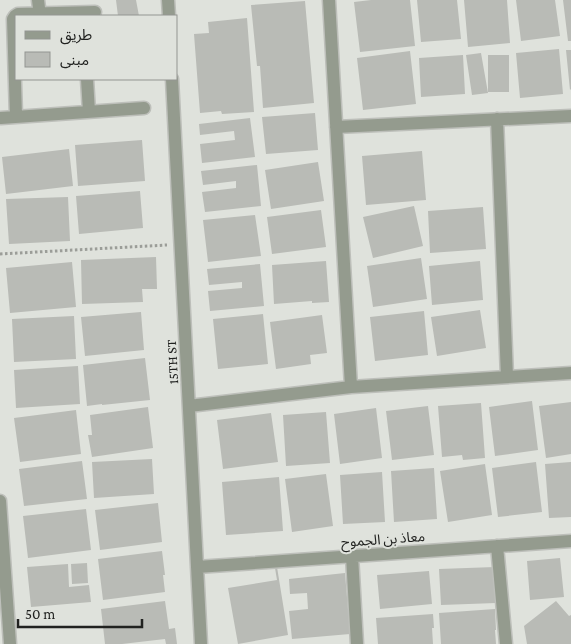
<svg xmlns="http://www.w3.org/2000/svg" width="571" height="644" font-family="'Crimson Pro','Noto Sans Arabic',serif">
<rect width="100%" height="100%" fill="#dfe2dc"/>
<path fill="#b9bbb6" d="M116,0H136L139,16H118Z
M371,0H410L415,46L360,52L354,2Z
M417,0H457L461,39L421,42Z
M464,0H507L510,43L468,47Z
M516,0H555L560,36L521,41Z
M563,0H571V41H568Z
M305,1L314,103L263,108L260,66H257L251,5Z
M247,18L254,112L222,114L221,111L200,113L194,34L209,33L208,22Z
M559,49L563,94L520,98L516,53Z
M566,50H571V89L570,90Z
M410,51L416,104L363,110L357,58Z
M481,53L488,93L472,95L466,55Z
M463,55L465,94L421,97L419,58Z
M488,55H509V92H488Z
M315,113L318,150L266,154L262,117Z
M250,118L255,157L202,163L200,144L235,140L234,131L200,135L199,124Z
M142,140L145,181L78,186L75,145Z
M69,149L73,186L6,194L2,157Z
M422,151L426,200L366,205L362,156Z
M318,162L324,201L271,209L265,170Z
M257,165L261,206L205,212L202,192L236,188V181L203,185L201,171Z
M140,191L143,228L79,234L76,196Z
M68,197L70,241L9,244L6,199Z
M414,206L423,246L373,258L363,217Z
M483,207L486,249L430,253L428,211Z
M321,210L326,247L272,254L267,217Z
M255,215L261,256L208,262L203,220Z
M156,257L157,289H142L143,302L82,304L81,260Z
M421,258L427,299L373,307L367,266Z
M326,261L329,302L312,303V301L274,304L272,265Z
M480,261L483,300L432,305L429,266Z
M72,262L76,307L10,313L6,268Z
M260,264L264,306L210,311L208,291L242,288V282L209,285L207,269Z
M480,310L486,348L437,356L431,317Z
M424,311L428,355L375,361L370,317Z
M141,312L144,350L85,356L81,317Z
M263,314L268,364L218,369L213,319Z
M322,315L327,353L310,355L311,364L276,369L270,322Z
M74,316L76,359L14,362L12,319Z
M145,358L150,400L102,405V404L87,406L83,365Z
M78,366L80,404L16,408L14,370Z
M532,401L538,450L495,456L489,407Z
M571,402V454L546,458L539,406Z
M481,403L485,458L463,460L462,455L442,457L438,406Z
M428,406L434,455L392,460L386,411Z
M148,407L153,448L92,457L88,435H92L90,415Z
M376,408L382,458L340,464L334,414Z
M76,410L81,454L20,462L14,418Z
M326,412L330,463L286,466L283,415Z
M271,413L278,462L223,469L217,420Z
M152,459L154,494L94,498L92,462Z
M82,461L87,499L24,506L19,469Z
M536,462L542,512L498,517L492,468Z
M571,462V517L549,518L545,464Z
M485,464L492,515L448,522L440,471Z
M434,468L437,519L394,522L391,471Z
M382,472L385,522L343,524L340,475Z
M326,474L333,526L292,532L285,479Z
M279,477L283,531L226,535L222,482Z
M158,503L162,542L100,550L95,510Z
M86,509L91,550L28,558L23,516Z
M162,551L165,575H163L165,592L103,600L98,559Z
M560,558L564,597L530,600L527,561Z
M87,563L88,583L72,584L71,564Z
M68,564L69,587L89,585L91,602L31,607L27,567Z
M277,567L288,635L238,644L228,588L277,580L275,568Z
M495,567L496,603L441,605L439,569Z
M429,571L432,604L380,609L377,575Z
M345,573L350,634L292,639L289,611L308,609L307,593L290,594L289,579Z
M165,601L169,629L175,628L177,644H166L165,639L122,644H105L101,609Z
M556,601L569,616L571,615V644H527L524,626Z
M495,609L496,630H495L496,644H441L439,613Z
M433,614L434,628H432L433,644H378L376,618Z"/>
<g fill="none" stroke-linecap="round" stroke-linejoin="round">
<g stroke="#bdbfba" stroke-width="15">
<path id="minor" d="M38,0L40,16
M168,0L169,16
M329,0L351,387
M87,79L89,112
M172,79L201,644
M16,116L13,19L15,16L18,14L95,12
M1,118L144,108
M497,119L507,377
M336,127L571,116
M189,406L351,387L571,373
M0,501L10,644
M497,546L506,644
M352,556L357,644
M197,567L571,541"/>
</g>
<path stroke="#9b9d98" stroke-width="3" stroke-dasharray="2.5 2.5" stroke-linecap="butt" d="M0,254L167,245"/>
<use href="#minor" stroke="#949b8e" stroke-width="12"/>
</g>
<g text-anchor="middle" stroke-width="4" stroke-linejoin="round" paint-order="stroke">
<g font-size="14" fill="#212220" stroke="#dfe2dc">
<text transform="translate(172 362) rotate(-93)" y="5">15TH ST</text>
<text transform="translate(383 539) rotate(-4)" y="5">معاذ بن الجموح</text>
</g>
</g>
<rect x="15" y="15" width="162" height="65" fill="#dfe2dc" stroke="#939591"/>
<rect x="25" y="31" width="25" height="8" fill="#949b8e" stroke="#939591"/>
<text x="60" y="40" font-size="15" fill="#212220">طريق</text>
<rect x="25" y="52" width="25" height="15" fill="#b9bbb6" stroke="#939591"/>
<text x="60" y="65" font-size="15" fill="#212220">مبنى</text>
<path d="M18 619v8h124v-8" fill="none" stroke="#212220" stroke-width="2.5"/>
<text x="25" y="619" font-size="15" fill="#212220" stroke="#dfe2dc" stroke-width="4" paint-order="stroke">50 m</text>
</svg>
